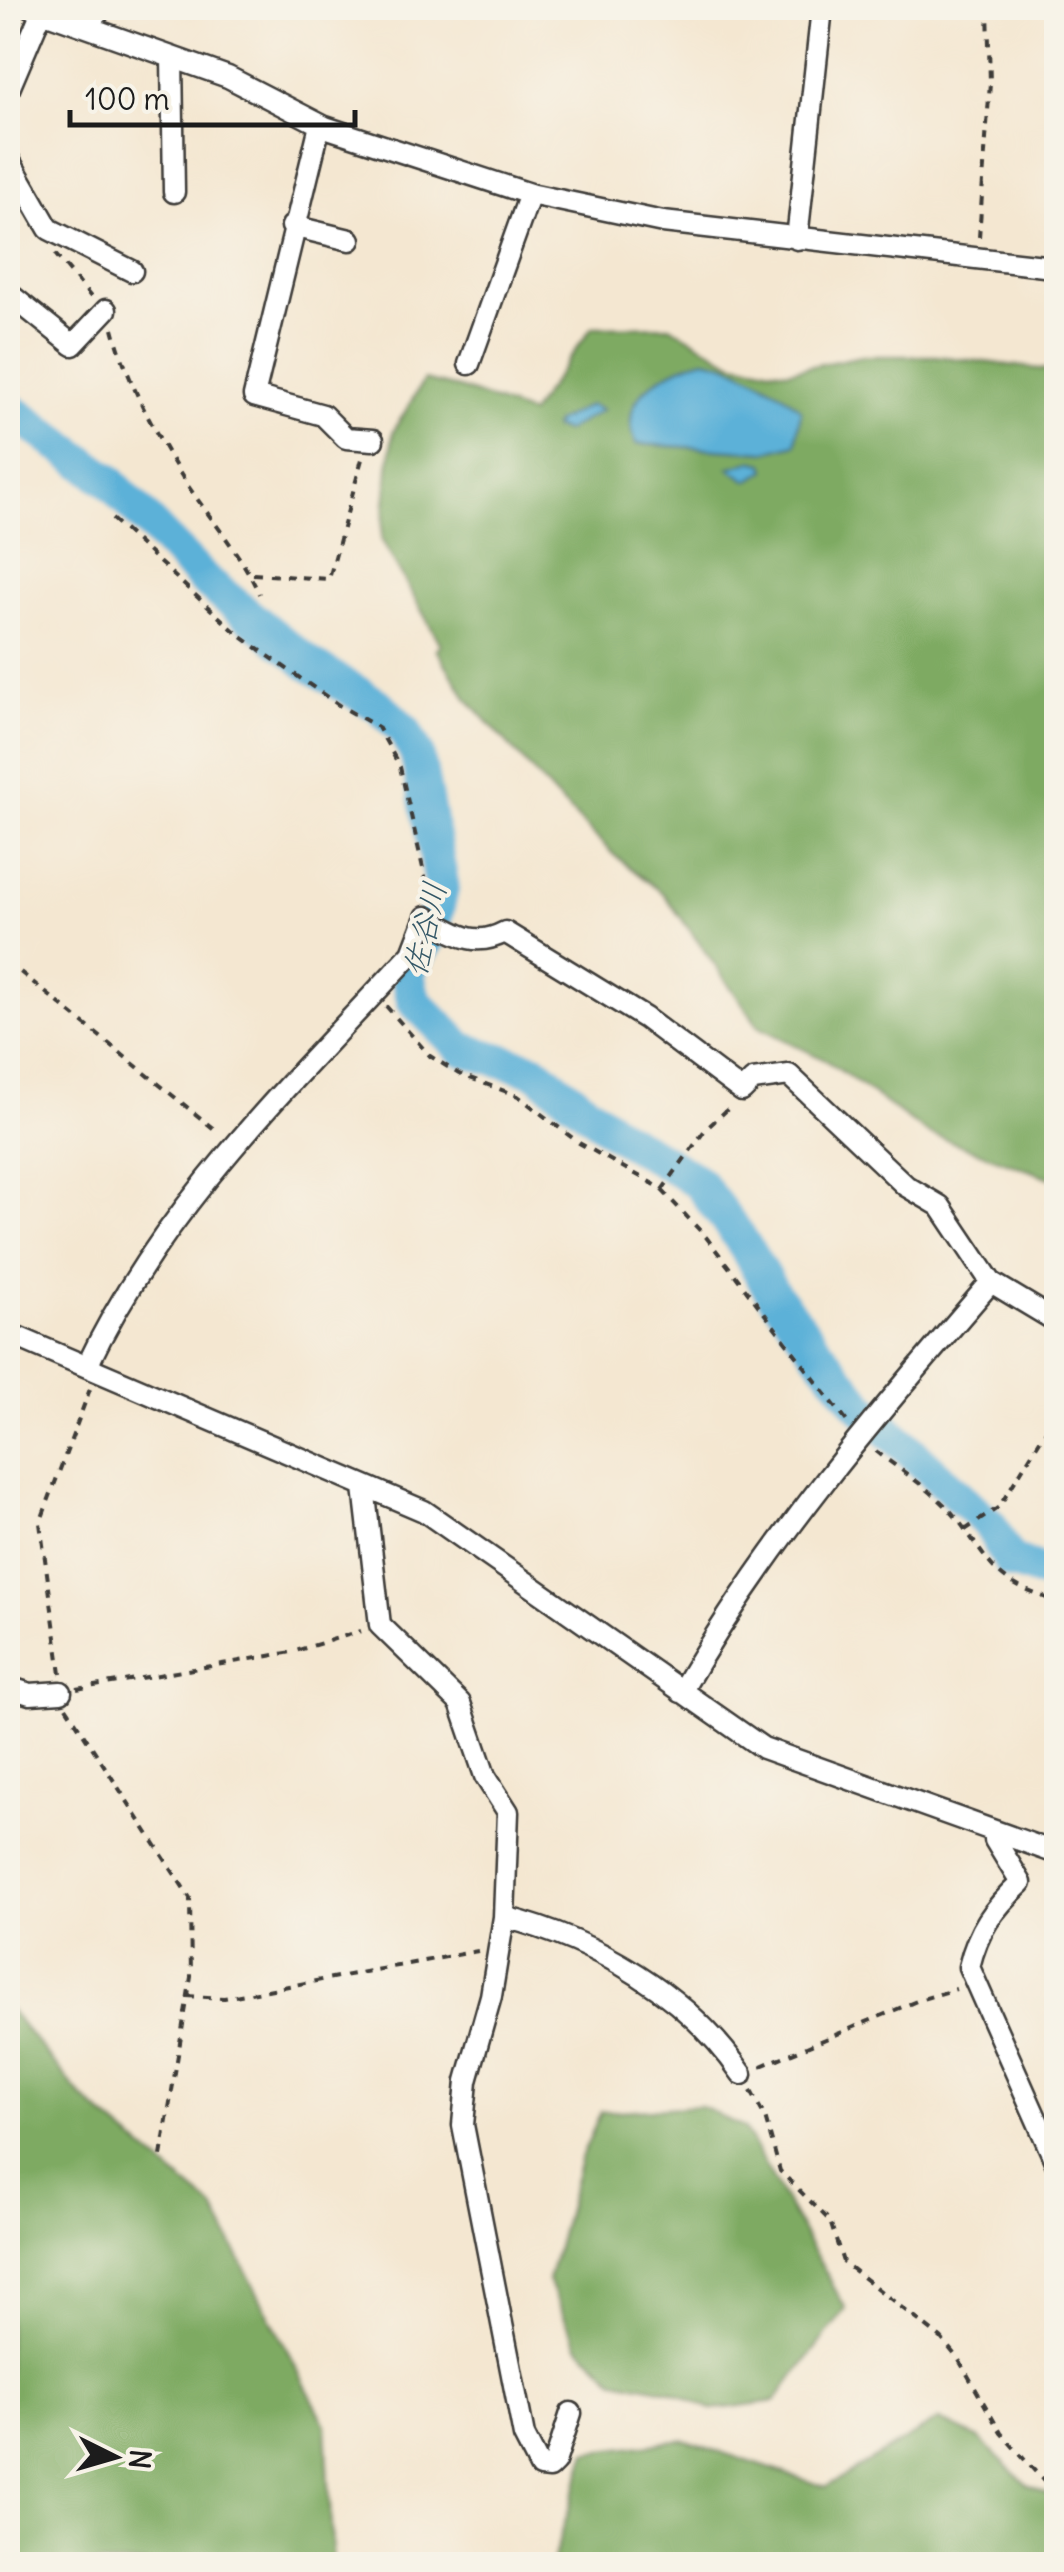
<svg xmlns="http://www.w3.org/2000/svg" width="1064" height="2572" font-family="Delius,'Klee One',sans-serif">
<rect width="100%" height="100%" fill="#f7f3e8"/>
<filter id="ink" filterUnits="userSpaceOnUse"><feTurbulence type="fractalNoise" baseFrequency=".01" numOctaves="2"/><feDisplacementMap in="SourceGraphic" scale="20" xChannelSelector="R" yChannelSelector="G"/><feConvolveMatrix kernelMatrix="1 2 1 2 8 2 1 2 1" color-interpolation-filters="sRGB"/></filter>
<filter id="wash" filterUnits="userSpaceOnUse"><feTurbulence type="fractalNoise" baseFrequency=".0048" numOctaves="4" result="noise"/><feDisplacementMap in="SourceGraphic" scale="40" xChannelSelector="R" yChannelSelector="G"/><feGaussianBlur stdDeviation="2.25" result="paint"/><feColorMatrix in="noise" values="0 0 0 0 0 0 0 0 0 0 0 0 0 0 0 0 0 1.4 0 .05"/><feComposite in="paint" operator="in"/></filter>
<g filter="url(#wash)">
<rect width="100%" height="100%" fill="#f4e7d1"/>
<path fill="#7eaa62" stroke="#4d633f" stroke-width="2.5" d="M670,326L734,363L787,371L862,356H937L1056,371V1180L927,1133L827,1061L759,1027L664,894L614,855L555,796L468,700L436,649L441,645L381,539L393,432L424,380L462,389L530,414L592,327Z
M8,2008L84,2099L213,2207L326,2425L333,2564H8Z
M701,2106L744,2128L846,2309L775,2401L713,2410L671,2391L615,2380L577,2345L548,2281L580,2160L601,2112Z
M939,2420L980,2439L1027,2485L1056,2498V2564H552L587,2452L684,2440L826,2487Z"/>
<path fill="#5bb1d8" stroke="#3c667a" stroke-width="2.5" d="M705,359C732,363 783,390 801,410L796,444L765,452L636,444C634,437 630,426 631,419C633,386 678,365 705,359Z
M589,405L602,410L566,431L553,428L555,423Z
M751,461L764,464L766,470L748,481L729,468Z"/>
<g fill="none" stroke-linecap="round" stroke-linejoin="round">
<path stroke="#5bb1d8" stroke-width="35" d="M8,408L108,480L202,578L309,664L379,706L404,730L417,754L442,886L431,934L407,973L414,1001L462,1049L534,1070L618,1134L698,1182L738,1235L774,1295L858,1403L990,1525L1010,1561L1056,1576"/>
</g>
</g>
<g filter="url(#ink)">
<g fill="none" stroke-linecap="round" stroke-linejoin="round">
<g stroke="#3c3a37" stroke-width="25">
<path id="minor" d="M33,8L228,77L325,127L530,194L663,222L1044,266L1056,263
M84,26L103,8
M172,57L174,192
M8,91L42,11
M320,125L254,396L323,415L346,438L373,440
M8,158L49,229L132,271
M292,226L350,240
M797,239L822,8
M8,293L73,345L106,310
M469,364L530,194
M8,1333L424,1511L763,1748L1056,1853
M87,1366C163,1205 293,1082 412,953L426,917C455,933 473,949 505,932L645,1018L742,1091L753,1080L789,1075L906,1186L940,1206L991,1282L1056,1321
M364,1487L380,1625L460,1703L485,1776L508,1812L504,1917L491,1996L467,2081L463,2125L524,2436L540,2467L549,2468L555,2462L571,2413
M8,1687L30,1694L61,1692
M681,1692C768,1541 878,1413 991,1282
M995,1831V1840L1021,1883C993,1909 978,1930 969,1967L1056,2163
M504,1917C597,1941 687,1994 742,2074"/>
</g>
<path stroke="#3c3a37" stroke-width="4" stroke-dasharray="8 8" stroke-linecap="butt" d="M979,237L990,83L988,8
M55,254L91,297
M113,328C126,378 151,426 178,470C203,512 239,548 259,594
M112,519L240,636L340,706L378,727L400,767L430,899
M253,574L329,579L362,459
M8,962L219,1133
M386,1006L430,1056L459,1074L518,1096L579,1143L659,1187L706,1237L848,1423
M662,1190L705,1130L730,1107
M876,1451C901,1471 934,1491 954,1515C993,1564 990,1581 1056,1601
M965,1530L999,1507L1056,1414
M61,1674L40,1523L90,1389
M77,1689L292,1652L361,1631
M66,1707L190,1898L191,1977L161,2156
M187,1996L224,1998L478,1951
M761,2066L919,2000L956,1989
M751,2091L765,2117L780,2171L830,2221L843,2262L941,2338L959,2360L1001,2433L1056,2495"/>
<use href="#minor" stroke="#fff" stroke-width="20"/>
</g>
</g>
<g text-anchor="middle" stroke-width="8" stroke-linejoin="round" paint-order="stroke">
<g font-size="32" font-style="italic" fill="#355867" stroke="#f7f3e8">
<text transform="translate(425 929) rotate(-77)" y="11">佐谷川</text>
</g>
</g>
<rect width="1064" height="2572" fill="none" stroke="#f7f3e8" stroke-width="40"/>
<g transform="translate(115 2457) rotate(95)" stroke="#f7f3e8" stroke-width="8" paint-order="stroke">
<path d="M0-8L18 38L0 25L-18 38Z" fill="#1c1c1c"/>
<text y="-15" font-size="28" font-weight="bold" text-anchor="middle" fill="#1c1c1c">N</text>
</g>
<path d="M70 110v15h285v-15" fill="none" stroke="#1c1c1c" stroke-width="5"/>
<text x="85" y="110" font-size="30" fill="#1c1c1c" stroke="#f7f3e8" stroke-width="8" paint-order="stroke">100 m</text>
</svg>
